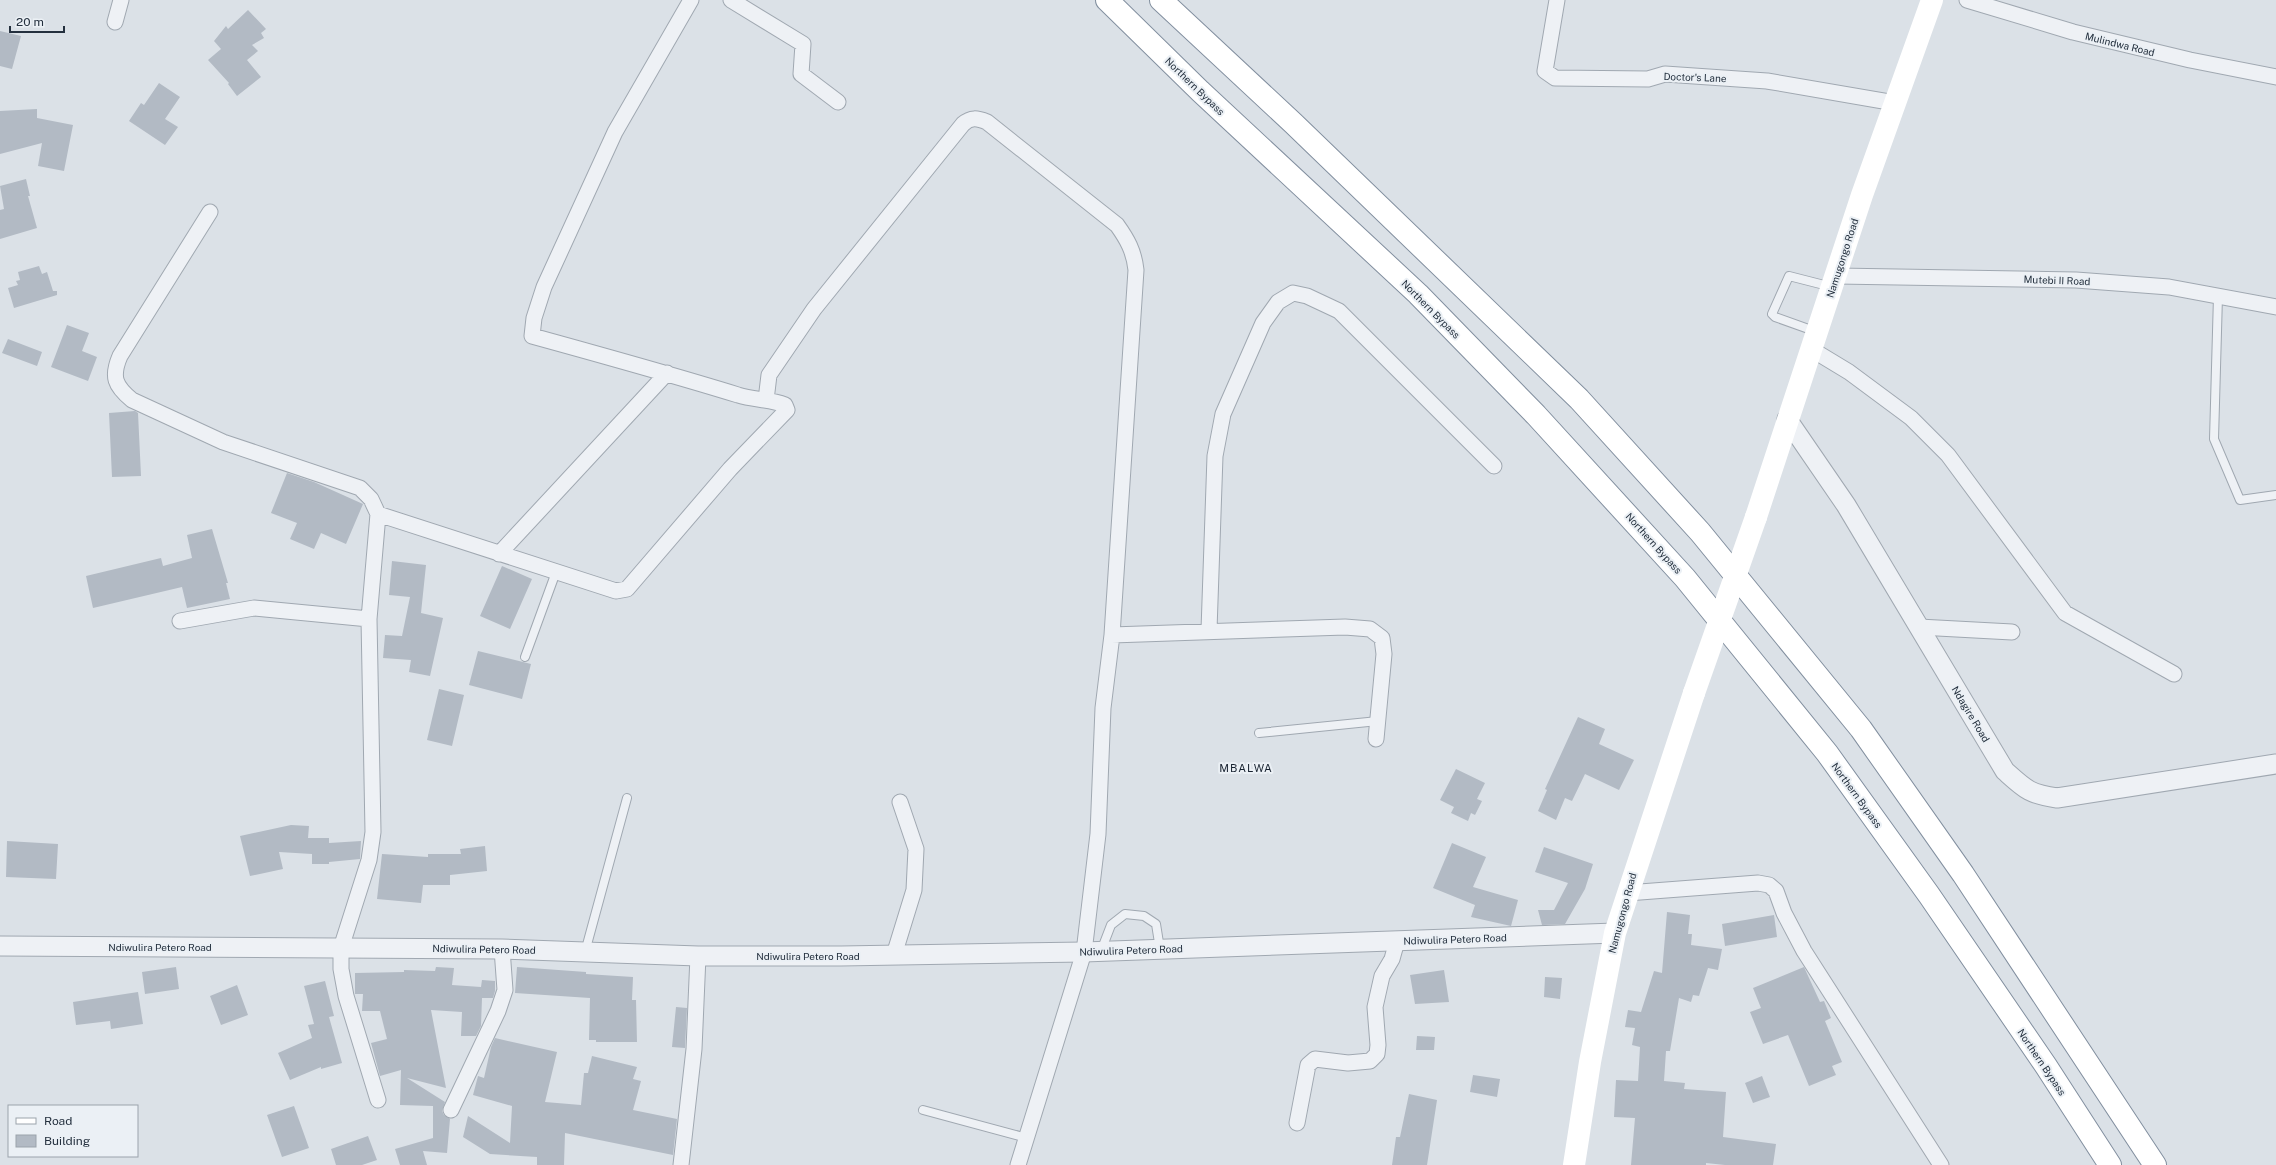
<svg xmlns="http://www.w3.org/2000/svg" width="2276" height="1165" font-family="'Public Sans',sans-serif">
<rect width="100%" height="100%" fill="#dbe1e7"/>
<path fill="#b2bac4" d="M248,10L266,29L261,33L264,38L252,45L258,51L247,60L261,77L237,96L228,84L229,83L208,60L221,49L214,41L226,26L228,29Z
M0,31L21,36L12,69L0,66Z
M159,83L180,97L165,119L178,127L165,145L129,121L141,103L144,105Z
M37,109V118L73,125L64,171L38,166L42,143L0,154V111Z
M26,179L30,196H28L37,228L0,239V210L4,209L0,186Z
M39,266L42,274L47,272L53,291H57V295L14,308L8,288L18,285L16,281L20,280L18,272Z
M67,325L89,333L82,351L97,357L88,381L51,367Z
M8,339L42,352L37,366L2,353Z
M135,411L138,413L141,476L112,477L109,413Z
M287,473L314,482L363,504L346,544L321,533L314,549L290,539L297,523L271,513Z
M212,529L228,583H226L230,599L187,608L182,587L93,608L86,576L161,558L163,566L192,558L187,535Z
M392,561L426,565L421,613L443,618L430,676L409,672L411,660L383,658L385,635L402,636L410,597L389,595Z
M502,566L532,579L510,629L480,616Z
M478,651L531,664L522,699L469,685Z
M439,689L464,695L452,746L427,740Z
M1578,717L1605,729L1599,744L1634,760L1619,790L1585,774L1572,801L1565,798L1556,820L1538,811L1547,790L1545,789Z
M1456,769L1485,783L1477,799L1482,801L1475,815L1471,813L1468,821L1451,813L1454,807L1440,800Z
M291,825L309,826L308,838H329V843L361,841L360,859L329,862V864H312V854L279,852L283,869L250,876L240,836Z
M7,841L58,844L56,879L6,877Z
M1452,843L1486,857L1473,887L1518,900L1511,926L1471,917L1475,905L1433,888Z
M485,846L487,871L450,875V885H423L421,903L377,899L382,854L428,857V854H461L460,849Z
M1544,847L1593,864L1585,889L1565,924L1542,925L1538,910H1554L1568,883L1535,872Z
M1667,912L1690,915L1688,934H1692L1691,945L1722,949L1718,970L1708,968L1699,996L1693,995L1691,1002L1679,998L1670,1051H1666L1664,1081L1685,1083L1684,1089L1726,1092L1723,1137L1776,1144L1773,1165H1725L1706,1163V1165H1631L1635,1118L1614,1117L1616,1080L1638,1081L1640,1047L1632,1045L1635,1028L1625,1027L1628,1010L1641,1012L1654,971L1662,973Z
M1774,915L1777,937L1725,946L1722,924Z
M176,967L179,989L145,994L142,972Z
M436,967L454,968L452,985L481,987L482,980L495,981V991L493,998H482L481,1026L476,1036H461L462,1012L431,1010L446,1088L407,1078L445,1102L442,1111L444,1115L450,1119L447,1153L423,1151L427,1165H400L395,1149L433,1138V1106L400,1105L401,1070L380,1076L371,1043L387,1039L380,1011H362L363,994H355V973L404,972V970L435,971Z
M517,967L586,972V974L633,977L632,1000H636L637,1042H596V1040H589L590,998L515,993Z
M1804,967L1820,1002L1824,1001L1831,1018L1825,1021L1842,1062L1832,1066L1836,1075L1809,1086L1788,1035L1763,1044L1750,1012L1761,1008L1753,988Z
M1444,970L1449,1002L1415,1004L1410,975Z
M1545,977L1562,978L1560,999L1544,997Z
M325,981L334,1016L329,1017L342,1063L321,1069V1067L290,1080L278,1053L312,1038L308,1025L314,1024L304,986Z
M237,985L248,1015L221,1025L210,996Z
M138,992L143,1024L111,1029L110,1021L76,1025L73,1002Z
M676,1007L687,1008L685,1048L672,1047Z
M1417,1036L1435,1037L1434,1050H1416Z
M495,1038L557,1052L545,1102L581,1105L584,1073H588L592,1056L637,1067L633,1079L641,1081L633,1110L677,1119L673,1155L565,1133L564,1165H537V1157L490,1154L463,1137L468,1116L510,1143L512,1106L473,1095L478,1076L484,1078L491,1047Z
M1473,1075L1500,1079L1497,1097L1470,1092Z
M1762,1076L1770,1097L1753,1103L1745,1083Z
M1409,1094L1437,1100L1427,1165H1392L1396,1137H1400Z
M294,1106L309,1148L282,1157L267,1115Z
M368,1136L377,1160L362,1165H336L331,1149Z"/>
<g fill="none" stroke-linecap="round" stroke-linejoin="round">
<g stroke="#a0a8b1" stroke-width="10">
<path id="service" d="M2218,296L2214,439L2240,500L2276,495
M1817,332L1775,317L1772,314L1789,276L1832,287
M525,657L556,572
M1259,733L1378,721
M1101,951L1111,925L1125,914L1144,916L1156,924L1160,949
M585,952L627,798
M923,1110L1027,1138"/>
</g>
<g stroke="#a0a8b1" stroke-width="17">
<path id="minor" d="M731,0L803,44L801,74L838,102
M1557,0L1545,71L1555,78L1648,79L1665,74L1767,81L1895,103
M1967,0L2073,32L2190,60L2276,77
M115,22L121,0
M210,212L120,356C111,377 115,386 132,400L223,442L360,488L371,499L378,514L369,619L373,832L369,860L341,948V969L346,996L378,1100
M1837,276L2076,280L2169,287L2276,307
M1811,349L1849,372L1911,418L1948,455L2065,613L2174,674
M766,400L769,375L814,309L963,124C971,117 977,118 987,122L1117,225C1127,239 1134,251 1136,270L1112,635
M378,514L616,591L627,589L730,469L787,410L785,405C770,399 753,400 738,395C670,374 601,355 532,336L534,318L544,287L615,132L691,0
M499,554L667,373
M180,621L254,608L369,619
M1919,627L2012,632
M1209,630L1215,456L1223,414L1263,323L1278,302L1293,293L1307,296L1339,311L1494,466
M1627,893L1758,883L1769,885L1776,891L1784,913L1804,951L1941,1165
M894,955L914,890L916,849L900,802
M451,1110L498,1011L505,990L502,949
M1297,1123L1308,1065L1315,1059L1348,1063L1370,1061L1377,1054L1378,1045L1375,1007L1382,976L1392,959L1397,941
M681,1165L694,1049L698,956
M1018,1165L1084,952L1098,834L1103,708L1112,635L1345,627L1370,629L1382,638L1384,654L1376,739"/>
</g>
<g stroke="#a0a8b1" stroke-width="21">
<path id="tertiary" d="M1787,419L1846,505L2005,771C2025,789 2029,794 2057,798L2276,764
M0,946L502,949L698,956H841L1084,952L1615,933"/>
</g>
<g stroke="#828f9f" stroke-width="24">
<path id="motorway" d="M1107,0L1200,91L1418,294L1536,415L1685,578L1827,753L1929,895L2046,1066L2110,1165
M1161,0L1293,123L1579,399L1700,532L1861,729L1963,874L2155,1165"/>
</g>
<use href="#service" stroke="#eef1f5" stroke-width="8"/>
<use href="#minor" stroke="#eef1f5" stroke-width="15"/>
<use href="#tertiary" stroke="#eef1f5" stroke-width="19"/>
<path stroke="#fff" stroke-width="22" d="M1756,517L1862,195L1932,0
M1574,1165L1590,1062L1615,933L1694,693"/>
<use href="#motorway" stroke="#fff" stroke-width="22"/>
<path stroke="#fff" stroke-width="22" d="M1694,693L1756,517"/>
</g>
<g text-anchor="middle" stroke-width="4" stroke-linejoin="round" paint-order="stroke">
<g font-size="10" fill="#24303e" stroke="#ebf0f5">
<text transform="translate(2120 44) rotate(14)" y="4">Mulindwa Road</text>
<text transform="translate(1695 77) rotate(2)" y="4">Doctor's Lane</text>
<text transform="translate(1195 86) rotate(44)" y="4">Northern Bypass</text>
<text transform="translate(1842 258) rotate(-72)" y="4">Namugongo Road</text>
<text transform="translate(2057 280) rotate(2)" y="4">Mutebi II Road</text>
<text transform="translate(1431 309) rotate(45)" y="4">Northern Bypass</text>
<text transform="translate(1654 543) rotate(48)" y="4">Northern Bypass</text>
<text transform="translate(1971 714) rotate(59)" y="4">Ndagire Road</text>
<text transform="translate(1857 795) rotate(54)" y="4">Northern Bypass</text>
<text transform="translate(1622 913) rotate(-75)" y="4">Namugongo Road</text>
<text transform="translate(1455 939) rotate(-2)" y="4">Ndiwulira Petero Road</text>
<text x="160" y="951">Ndiwulira Petero Road</text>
<text transform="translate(484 949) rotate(1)" y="4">Ndiwulira Petero Road</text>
<text transform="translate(1131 950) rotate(-2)" y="4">Ndiwulira Petero Road</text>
<text x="808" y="960">Ndiwulira Petero Road</text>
<text transform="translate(2042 1062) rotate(56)" y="4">Northern Bypass</text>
</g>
<g font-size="11" letter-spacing="1" fill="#17212f" stroke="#ebf0f5">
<text x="1246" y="772">MBALWA</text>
</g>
</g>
<rect x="8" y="1105" width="130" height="52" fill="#ebf0f5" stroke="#9ba3ac"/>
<rect x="16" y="1118" width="20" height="6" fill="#ffffff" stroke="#9ba3ac"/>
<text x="44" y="1125" font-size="12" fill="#24303e">Road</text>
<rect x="16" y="1135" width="20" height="12" fill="#b2bac4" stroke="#9ba3ac"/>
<text x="44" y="1145" font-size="12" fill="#24303e">Building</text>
<path d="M10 26v6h54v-6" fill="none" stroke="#24303e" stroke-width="2"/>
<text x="16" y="26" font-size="12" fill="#24303e" stroke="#ebf0f5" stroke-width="3" paint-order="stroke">20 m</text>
</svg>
